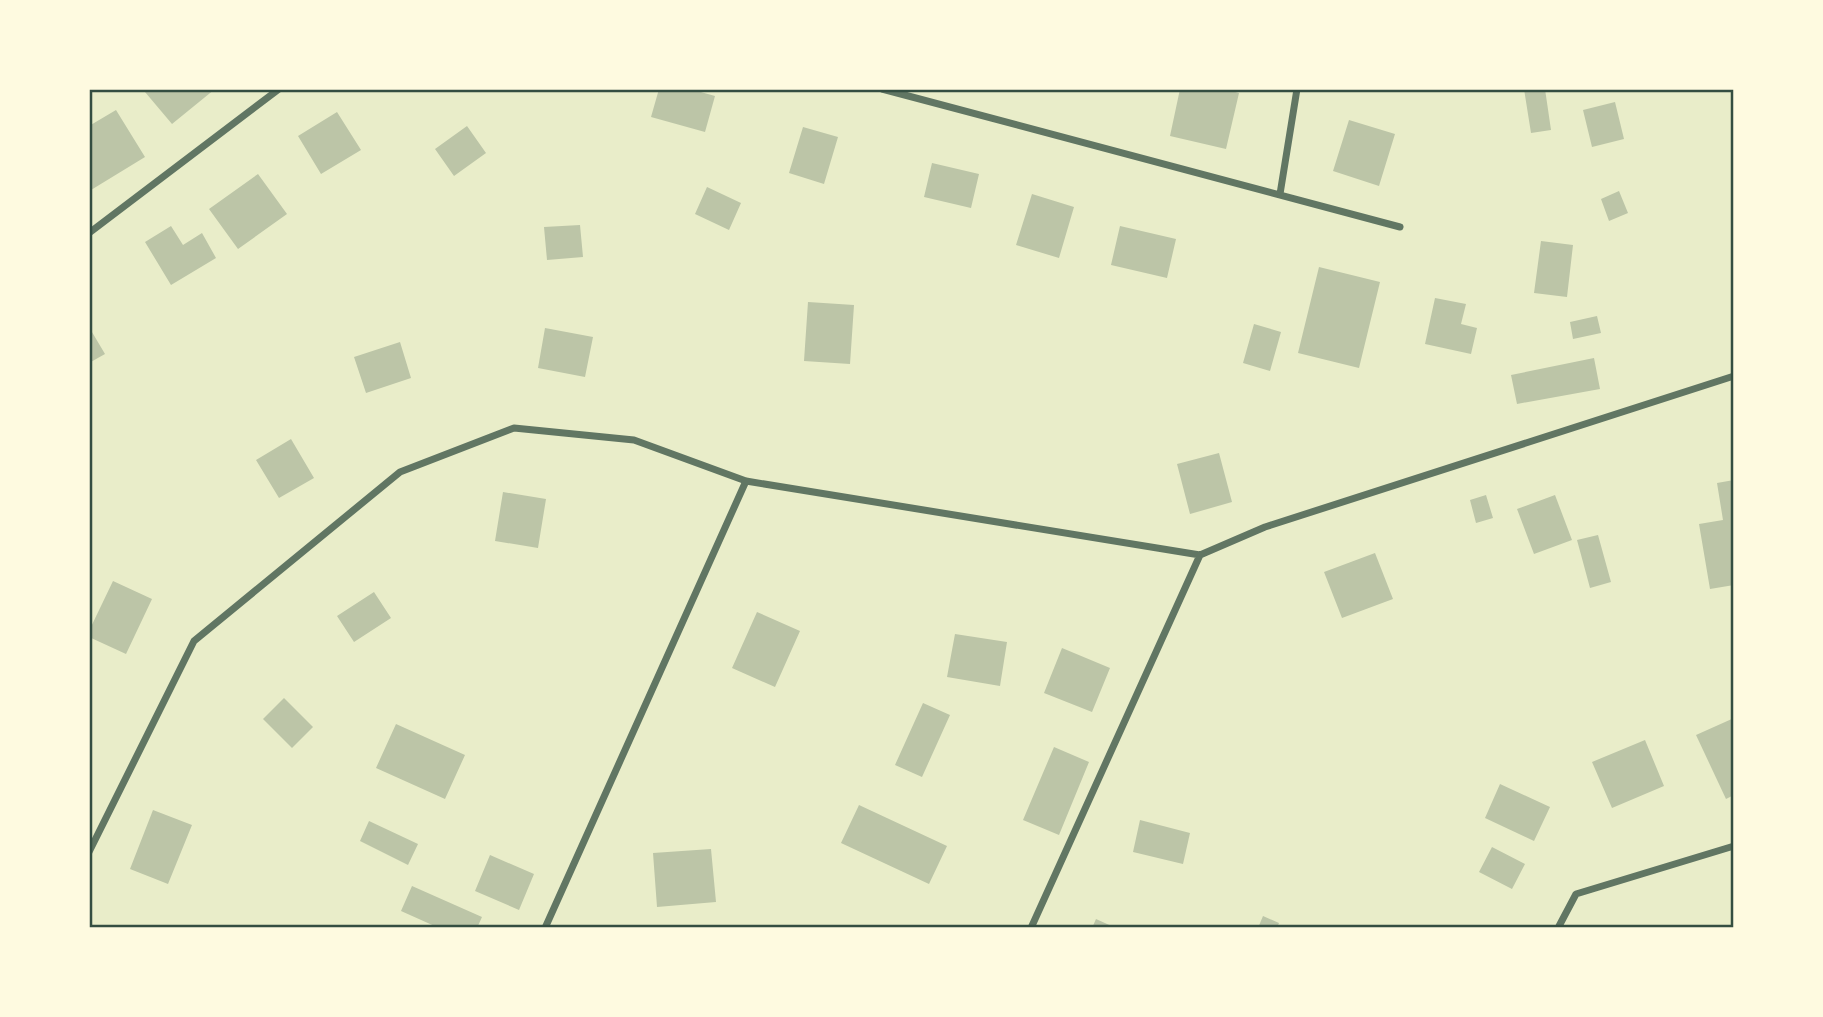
<svg xmlns="http://www.w3.org/2000/svg" width="1823" height="1017" font-family="'Exo 2',sans-serif">
<rect width="100%" height="100%" fill="#e9edc9"/>
<path fill="#bcc5a7" d="M149,89H215L172,124L145,92Z
M659,89H690L715,96L705,132L651,117Z
M1180,89H1225L1239,93L1226,149L1170,136Z
M1524,89H1545L1551,130L1531,133Z
M1615,102L1624,139L1592,147L1583,110Z
M116,110L145,157L91,190L89,126Z
M337,112L361,150L321,174L298,136Z
M1349,120L1395,134L1379,186L1333,171Z
M467,126L486,153L454,176L435,149Z
M803,127L838,137L824,184L789,173Z
M932,163L979,174L971,208L924,197Z
M258,174L287,214L238,249L209,209Z
M707,187L741,203L729,230L695,214Z
M1619,191L1628,213L1609,221L1601,199Z
M1032,194L1074,207L1059,258L1016,245Z
M580,225L583,257L547,260L544,227Z
M171,226L183,245L202,233L216,258L171,285L145,242Z
M1120,226L1176,239L1167,278L1111,265Z
M1541,241L1573,245L1567,297L1534,293Z
M1319,267L1380,282L1359,368L1298,353Z
M1435,298L1466,304L1461,324L1477,328L1471,354L1425,344Z
M808,302L854,305L850,364L804,361Z
M1597,316L1601,333L1573,339L1570,322Z
M1254,324L1281,332L1270,371L1243,363Z
M89,327L105,354L89,363Z
M545,328L593,337L585,377L538,368Z
M400,342L411,378L366,393L354,357Z
M1594,358L1600,389L1517,404L1511,375Z
M291,439L314,478L279,498L256,460Z
M1219,453L1232,502L1190,514L1177,464Z
M1734,480V585L1710,589L1699,524L1723,520L1717,483Z
M503,492L546,499L538,548L495,541Z
M1486,495L1493,518L1476,523L1470,500Z
M1555,495L1572,540L1534,554L1517,509Z
M1598,535L1611,582L1590,588L1577,540Z
M1375,553L1393,599L1342,618L1324,572Z
M113,581L152,599L126,654L89,637V631Z
M374,592L391,618L354,642L337,616Z
M757,612L800,631L775,687L732,668Z
M955,634L1007,642L1000,686L947,677Z
M1062,648L1110,668L1092,712L1044,693Z
M284,698L313,727L292,748L263,719Z
M923,703L950,715L922,777L895,765Z
M1734,718V795L1726,799L1696,735Z
M396,724L465,755L445,799L376,768Z
M1645,740L1664,786L1612,808L1592,762Z
M1054,747L1089,762L1059,835L1023,820Z
M1500,784L1550,807L1534,841L1485,818Z
M859,805L947,846L929,884L841,843Z
M153,810L192,825L168,884L130,869Z
M1140,820L1190,833L1183,864L1133,852Z
M369,821L418,844L408,865L360,841Z
M1492,847L1525,864L1512,889L1479,872Z
M711,849L716,902L657,907L653,853Z
M490,855L534,874L519,910L475,891Z
M412,886L482,917L477,928H439L401,911Z
M1263,916L1279,923L1277,928H1258Z
M1096,919L1116,928H1092Z"/>
<g fill="none" stroke-linecap="round" stroke-linejoin="round">
<path stroke="#617663" stroke-width="7" d="M882,89L1400,227
M1280,194L1297,89
M89,233L279,89
M89,852L194,641L400,472L514,428L634,440L746,481L1200,555L1265,527L1734,376
M545,928L746,481
M1031,928L1200,555
M1558,928L1576,894L1734,846"/>
</g>
<rect width="1823" height="1017" fill="none" stroke="#fefae0" stroke-width="182"/>
<rect x="91" y="91" width="1641" height="835" fill="none" stroke="#344e41" stroke-width="2.5"/>
</svg>
